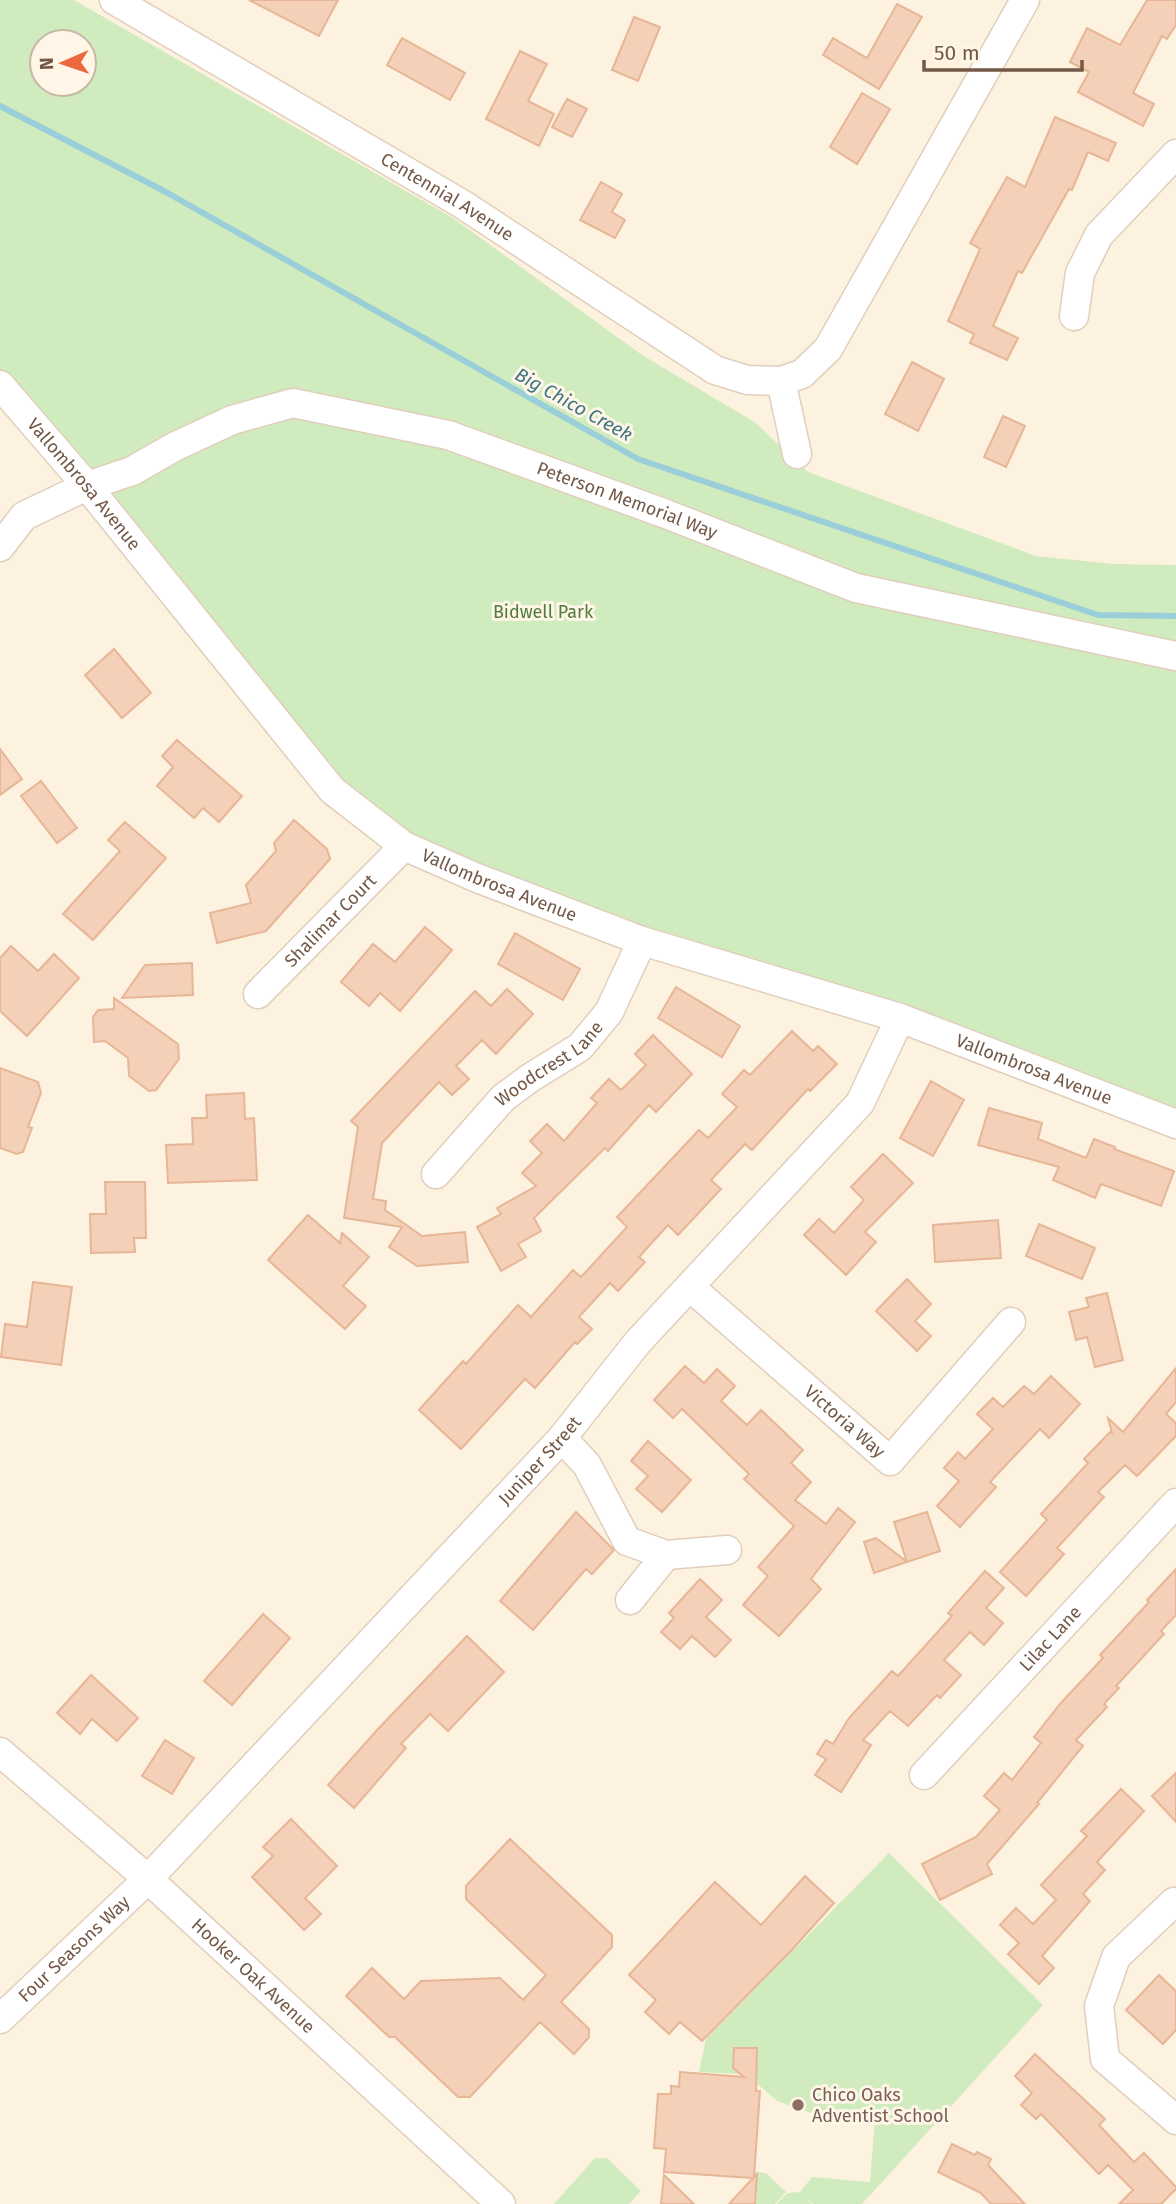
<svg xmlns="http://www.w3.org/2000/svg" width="1176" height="2204" font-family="'Fira Sans',sans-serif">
<rect width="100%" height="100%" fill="#fdf2e0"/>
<path fill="#d0ebbe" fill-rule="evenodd" d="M0,0H74L453,218L642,355L756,423L808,472L1036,556L1113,564L1176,565V1124L477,878L332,790L0,385ZM42,42H84V84H42Z
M889,1853L1043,2005L862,2204H813L803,2195L812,2204H777L787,2193L800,2192L812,2177L870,2182L875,2119L817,2115L777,2101L755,2082L752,2065H758V2047H733V2063L738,2064V2074L699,2072L706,2039Z
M595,2158H607L641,2191L629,2204H554Z
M755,2172L766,2173L786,2192L775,2204H756L757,2179L755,2178Z"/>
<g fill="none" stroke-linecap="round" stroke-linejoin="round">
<path stroke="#9aced9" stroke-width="6" d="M0,106L164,191L638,459L1098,615L1176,616"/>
</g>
<path fill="#f3d0b7" stroke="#e6b697" stroke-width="2" d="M249,0H338L319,36Z
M1147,0H1176V25L1167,39L1162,36L1133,93L1154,104L1143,126L1078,92L1089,72L1070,62L1087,28L1120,45Z
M897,4L922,17L879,89L823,55L833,38L867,58Z
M634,17L660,27L638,81L612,70Z
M402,38L465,73L450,100L387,65Z
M520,51L547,64L528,101L554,114L539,146L486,119Z
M862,93L890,109L857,164L830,147Z
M567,99L587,109L572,137L552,127Z
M1055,117L1116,143L1108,161L1088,152L1072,190L1069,189L1022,273L1018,271L993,326L1018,338L1007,360L970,343L974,334L948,321L980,249L970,243L1007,177L1025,187Z
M601,182L622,194L612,212L625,220L615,238L580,220Z
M912,362L944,379L918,431L885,414Z
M1003,416L1025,426L1006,467L984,457Z
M114,649L151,693L122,718L85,675Z
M177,740L242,796L219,822L203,808L194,818L157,786L173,767L162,756Z
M0,749L22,779L0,795Z
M41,781L77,828L57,843L21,796Z
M294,820L327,849L330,859L266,931L217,943L210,913L251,903L246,885L276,851L274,843Z
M125,822L166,858L93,940L63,914L120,851L108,840Z
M425,927L452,950L400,1011L380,993L369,1006L341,982L373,944L395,962Z
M515,933L580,969L563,1000L498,964Z
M11,946L38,971L54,954L79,978L27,1036L0,1011V958Z
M192,963L193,995L122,998L145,965Z
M676,987L740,1026L722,1057L658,1018Z
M507,989L533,1014L496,1054L482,1040L456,1066L469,1079L452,1095L439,1082L382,1143L373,1199L386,1201L385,1210L422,1236L465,1232L468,1262L417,1266L389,1247L402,1227L344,1218L358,1127L351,1121L475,991L491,1006Z
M114,998L178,1044L179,1059L156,1090L149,1091L129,1076L128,1058L105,1041L94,1042L93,1017L98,1010L114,1009Z
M792,1031L813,1051L818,1046L837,1064L810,1091L808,1089L752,1150L745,1144L711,1180L721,1189L678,1235L668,1225L639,1257L645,1262L618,1291L610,1283L579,1317L592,1329L577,1344L575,1342L535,1388L525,1379L461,1449L419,1410L463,1361L466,1364L518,1305L531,1317L573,1270L581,1277L627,1227L617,1217L699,1130L708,1138L737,1107L722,1094L744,1070L750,1075Z
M653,1035L692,1074L656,1112L649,1105L608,1151L605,1148L534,1218L541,1231L518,1244L526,1257L501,1271L477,1227L501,1214L497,1208L536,1186L522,1173L542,1153L530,1141L547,1124L564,1141L597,1103L591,1098L609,1079L621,1090L646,1065L635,1054Z
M0,1068L38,1082L41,1093L28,1127L32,1128L23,1152L17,1154L0,1148Z
M931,1081L964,1100L933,1156L900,1138Z
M244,1093L245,1119L254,1118L257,1180L168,1183L166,1145L193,1144L192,1118H207L206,1095Z
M989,1108L1042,1123L1038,1139L1086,1158L1094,1139L1115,1147L1114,1149L1174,1171L1161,1206L1101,1184L1095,1198L1053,1180L1059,1167L978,1145Z
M883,1154L913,1183L865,1232L876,1242L846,1275L804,1235L819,1219L834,1233L864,1200L851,1187Z
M105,1182H145L146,1238H134L135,1252L91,1253L90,1214H106Z
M308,1215L340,1243L342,1233L369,1257L343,1286L366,1306L345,1329L268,1260Z
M998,1220L1001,1258L935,1262L933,1225Z
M1039,1224L1095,1248L1082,1279L1026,1256Z
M907,1279L931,1304L915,1321L931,1336L917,1351L876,1311Z
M33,1282L72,1287L61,1365L1,1357L5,1324L27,1327Z
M1107,1293L1123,1360L1095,1367L1087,1337L1076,1340L1069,1312L1089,1307L1086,1298Z
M685,1366L704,1383L717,1369L735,1386L721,1401L747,1425L761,1410L803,1450L791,1463L811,1482L795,1500L826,1524L838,1508L855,1522L811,1579L821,1589L779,1636L743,1605L768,1576L758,1567L794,1526L744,1479L749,1474L682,1409L673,1418L654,1400Z
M1176,1368V1402L1166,1414L1176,1423V1436L1137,1476L1125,1465L1098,1492L1104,1497L1057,1548L1064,1554L1026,1596L1000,1572L1047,1520L1041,1514L1088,1463L1084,1459L1110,1432L1112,1433L1108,1418L1123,1432Z
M1051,1376L1080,1404L1049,1438L1040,1429L990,1482L996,1487L960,1527L937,1506L959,1481L944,1468L958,1452L965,1459L993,1429L977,1414L993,1398L1003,1407L1024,1386L1034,1394Z
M648,1441L691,1480L662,1512L636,1489L648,1476L631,1461Z
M576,1512L614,1550L592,1574L586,1569L533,1630L500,1601Z
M927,1512L940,1551L907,1562L894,1522Z
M876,1538L907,1562L874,1573L864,1542Z
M1176,1569V1615L1161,1631L1164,1634L1116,1686L1119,1688L1104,1704L1107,1707L1076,1740L1083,1746L1037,1803L1039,1804L987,1864L992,1874L940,1900L922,1864L976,1837L1000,1810L984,1796L1004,1773L1012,1780L1041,1743L1034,1737L1060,1704L1103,1658L1100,1655L1149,1602L1147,1600Z
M985,1571L1004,1588L986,1608L1003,1623L984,1645L970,1632L944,1660L961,1675L940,1698L937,1695L908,1726L890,1711L863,1740L871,1745L841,1792L815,1775L826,1759L817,1754L826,1740L833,1744L849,1718L892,1671L898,1676L952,1616L948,1613Z
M700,1579L722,1600L706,1617L731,1640L715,1657L692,1636L680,1649L661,1632L674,1618L669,1613Z
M263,1614L290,1638L232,1705L204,1681Z
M467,1636L504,1672L448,1731L430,1714L401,1744L406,1748L354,1808L328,1785L378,1729Z
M91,1675L138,1718L117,1741L92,1719L80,1734L57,1713Z
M165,1740L194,1758L172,1794L142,1776Z
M1176,1773V1822L1152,1796Z
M1121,1789L1144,1811L1097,1862L1105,1870L1083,1894L1090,1901L1042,1956L1054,1968L1039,1984L1008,1954L1019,1943L1000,1925L1016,1908L1033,1924L1056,1900L1041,1885L1087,1836L1081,1831Z
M291,1819L337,1866L305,1898L321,1914L304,1930L252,1877L273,1856L263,1847Z
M510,1839L612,1935V1947L561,2002L589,2029V2037L574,2054L540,2022L470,2097H458L395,2037H389L346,1996L372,1968L404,1999L421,1981L500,1978L523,2000L546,1975L466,1899V1886Z
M805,1876L834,1903L790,1952L702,2041L680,2022L669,2034L645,2012L656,2000L629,1975L715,1882L761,1925Z
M1159,1975L1176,1991V2030L1163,2044L1126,2010Z
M734,2048H757L756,2091H760L754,2177L757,2174L755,2204H729L753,2178L664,2172L666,2149L654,2148L658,2094H671V2086L679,2087L680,2072L744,2077L733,2068Z
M1035,2054L1105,2119L1099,2125L1134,2162L1144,2153L1176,2187V2189L1161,2204H1119L1133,2190L1108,2165L1099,2174L1041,2114L1036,2119L1021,2105L1032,2093L1015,2076Z
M952,2144L975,2155L977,2152L991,2159L988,2165L1025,2204H991L981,2193L938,2172Z
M664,2175L694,2204H661Z"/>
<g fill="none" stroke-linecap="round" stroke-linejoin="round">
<g stroke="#e1cebc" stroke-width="31">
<g id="minor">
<path id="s1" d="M114,0L462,204L715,370L747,380L781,381"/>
<path d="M1074,316L1080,273L1099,235L1176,154"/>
<path id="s2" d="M0,385L87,486L332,790L404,846L477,878L642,941L900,1018L1176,1124"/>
<path d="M797,454L781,381L802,374L828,349L1025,0"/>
<path id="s3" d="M0,547L24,516L87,486L132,471L174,447L232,420L293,403L448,435L666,514L856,588L1176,656"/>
<path id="s4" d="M258,994L404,846"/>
<path id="s5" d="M436,1174L503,1098L530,1078L580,1047L609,1012L642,941"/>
<path id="s6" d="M690,1287L890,1461L1011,1322"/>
<path d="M562,1438L587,1465L627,1541L666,1555L727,1550"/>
<path d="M630,1600L666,1555"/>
<path id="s7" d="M0,1752L148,1879L501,2204"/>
<path id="s8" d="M924,1775L1176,1503"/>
<path d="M1174,1902L1116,1957L1099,2006L1105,2059L1176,2120"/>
<path id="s9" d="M0,2019L148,1879L562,1438L637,1343L860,1103L900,1018"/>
</g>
</g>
<use href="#minor" stroke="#fff" stroke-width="28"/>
</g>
<circle fill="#8d6e63" stroke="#fff6e7" stroke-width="2.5" cx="798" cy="2105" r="7"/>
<g text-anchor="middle" stroke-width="6" stroke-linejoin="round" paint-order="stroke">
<g font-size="18" fill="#745847" stroke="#fff6e7">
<text dy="6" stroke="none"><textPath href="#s1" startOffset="387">Centennial Avenue</textPath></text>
<text dy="6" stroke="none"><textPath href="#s2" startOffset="130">Vallombrosa Avenue</textPath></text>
<text dy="6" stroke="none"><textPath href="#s3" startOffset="681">Peterson Memorial Way</textPath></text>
<text dy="6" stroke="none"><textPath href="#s2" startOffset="718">Vallombrosa Avenue</textPath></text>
<text dy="6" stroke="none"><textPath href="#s4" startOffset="103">Shalimar Court</textPath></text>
<text dy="6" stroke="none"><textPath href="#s5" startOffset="159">Woodcrest Lane</textPath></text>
<text dy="6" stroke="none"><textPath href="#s2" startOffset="1284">Vallombrosa Avenue</textPath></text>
<text dy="6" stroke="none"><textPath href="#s6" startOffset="205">Victoria Way</textPath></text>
<text dy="6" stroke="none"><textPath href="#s9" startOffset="777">Juniper Street</textPath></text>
<text dy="6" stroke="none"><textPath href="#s8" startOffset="186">Lilac Lane</textPath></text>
<text dy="6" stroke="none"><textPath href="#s9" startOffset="102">Four Seasons Way</textPath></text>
<text dy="6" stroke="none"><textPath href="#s7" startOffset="338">Hooker Oak Avenue</textPath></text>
</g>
<g font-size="18" fill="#4f7b3e" stroke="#fff6e7">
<text x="543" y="618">Bidwell Park</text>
</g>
<g font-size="18" fill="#785e54" stroke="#fff6e7" text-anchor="start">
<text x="812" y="2101">Chico Oaks<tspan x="812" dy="21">Adventist School</tspan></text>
</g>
<g font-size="19" font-style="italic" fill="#3d7682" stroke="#fff6e7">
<text transform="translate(574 404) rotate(29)" y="7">Big Chico Creek</text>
</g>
</g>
<g transform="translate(63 63) rotate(268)"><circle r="33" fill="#fff6e7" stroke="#c7b7a7" stroke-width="2"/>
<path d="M0-5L12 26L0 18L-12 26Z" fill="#ec6940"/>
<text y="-10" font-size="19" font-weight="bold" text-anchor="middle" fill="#745847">N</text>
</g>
<path d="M924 60v10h158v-10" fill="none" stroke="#745847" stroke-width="3.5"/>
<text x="934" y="60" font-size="21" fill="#745847" stroke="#fff6e7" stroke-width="5" paint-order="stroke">50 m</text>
</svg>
